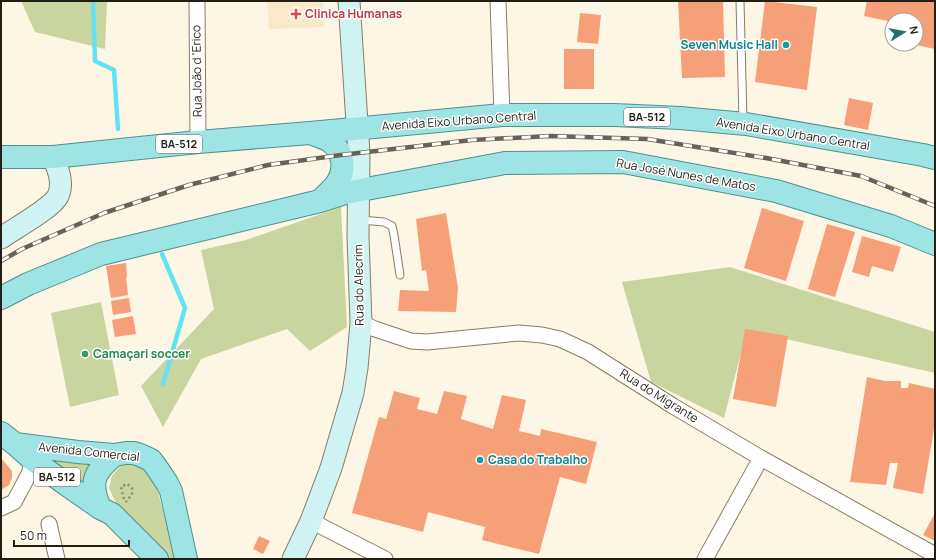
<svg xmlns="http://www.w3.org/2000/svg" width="936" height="560" font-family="Manrope,sans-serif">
<rect width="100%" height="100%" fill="#fdf6e5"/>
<path fill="#f9e9c6" d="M267,1H323L324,27L269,29Z"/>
<path fill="#c8d59f" d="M21,1H107L105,49L35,32Z
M341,207L347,327L310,351L287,329L201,359L163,427L141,386L214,309L201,250L246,240Z
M730,267L935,332V373L747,330L724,418L651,382L622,282Z
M101,302L119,395L70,407L51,313Z
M20,447L115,457L95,491Z
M122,464H140L155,479L162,508L179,559H171L149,539L115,501L109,488L112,476Z"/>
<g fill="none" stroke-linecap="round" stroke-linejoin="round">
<path stroke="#63e2f4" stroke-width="4.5" d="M93,1L95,61L114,70L118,129
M162,254L185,308L163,384"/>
</g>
<path fill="#f5a079" d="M678,1H723L725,77L682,78Z
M765,1L817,7L807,90L755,82Z
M867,1H935V49L916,45V34L917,28H916V20H892V22L864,16Z
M580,13L601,15L598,44L577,42Z
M564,49H594V89H564Z
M849,98L873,103L868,130L844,125Z
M762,208L804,221L786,281L744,268Z
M446,213L458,288L456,312L398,311L400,290L429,291L426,270L422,271L416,219Z
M827,224L855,232L835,297L808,289Z
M862,236L901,247L893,272L872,266L869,277L852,272Z
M126,263L127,277H126L128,295L111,298L106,266Z
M129,298L131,312L113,315L111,301Z
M133,316L136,334L115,337L112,320Z
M745,329L788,336L776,407L733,399Z
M867,377L885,381H901V388H908L909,383L935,389V423L923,494L893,488L898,463H890L886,485L850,482Z
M394,391L420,398L417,409L437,414L444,391L467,396L461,419L493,429L502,395L526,400L519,431L540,436L541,429L597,442L586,484L560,477L539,554L482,540L485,527L428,512L423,532L352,513L379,417L386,419Z
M1,458L12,471V478L9,485L1,490Z
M935,513V541L923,535Z
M259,536L270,541L263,554L253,549Z"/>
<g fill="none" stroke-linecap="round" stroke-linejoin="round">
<g stroke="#887d63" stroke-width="9">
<path id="service" d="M740,1L743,121
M361,220L384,222L392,226L394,235L400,275"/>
</g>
<g stroke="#887d63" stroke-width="17">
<path id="minor" d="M197,1L198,142
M498,1L502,115
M361,323L375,329L411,341L427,342L519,333L542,335L560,339L588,352L673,406L761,458L935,555
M1,508L14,502L29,474L33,460
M311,521L385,559
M49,524L57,559
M705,559L761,458"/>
</g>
<g stroke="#887d63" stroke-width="23">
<path id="secondary" d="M1,238C14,229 52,208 58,196C64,183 58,169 53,157
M293,559L311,521L331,468L353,393L357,368L361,323L358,236L359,153L349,1"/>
</g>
<g stroke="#4a9390" stroke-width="24">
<path id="primary" d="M310,133C316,135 322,137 328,140C345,151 347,172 334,187C330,191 325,196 321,200
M1,157H53L198,142L310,133L502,115H614L680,118L746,124L923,155L935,158
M1,298L28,284L101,254L320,201L345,193L505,163L623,162L776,191L891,226L935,244
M1,433L15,444L33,460L67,485L100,508L112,514L157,559
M15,444L78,452L114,455L126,453H134L140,455L151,460L157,468L167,483L171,491L186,559
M100,508C89,482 94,472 114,455"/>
</g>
<path stroke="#8e887b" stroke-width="2.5" stroke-dasharray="2 3" stroke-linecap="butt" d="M124,499L121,487L127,484L132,488V494L126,502"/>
<use href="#service" stroke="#fff" stroke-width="7"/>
<use href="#minor" stroke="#fff" stroke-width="15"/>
<use href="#secondary" stroke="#cff2f2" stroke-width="21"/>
<use href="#primary" stroke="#9fe4e5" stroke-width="22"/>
<g stroke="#686256" stroke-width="4.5">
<path id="rail" d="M1,261L22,249L104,213L189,185L268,165L341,155L472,140L550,136L647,139L766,158L861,176L935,206"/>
</g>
<use href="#rail" stroke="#fff" stroke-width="3" stroke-dasharray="9" stroke-linecap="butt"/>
</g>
<path fill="#e0444e" stroke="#fff" stroke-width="1.5" d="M294 8h4v4h4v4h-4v4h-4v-4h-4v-4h4z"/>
<g fill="#0f9aa8" stroke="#fff" stroke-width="1.5">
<circle cx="786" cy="45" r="4"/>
<circle cx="480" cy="460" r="4"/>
</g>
<circle fill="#2e9e5b" stroke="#fff" stroke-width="1.5" cx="85" cy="354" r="4"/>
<g text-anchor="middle" stroke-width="3" stroke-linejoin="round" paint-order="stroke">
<g fill="#fff" stroke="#65625a" stroke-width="1">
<rect x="624" y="108" width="46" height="18" rx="3"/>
<rect x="156" y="135" width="46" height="18" rx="3"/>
<rect x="34" y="468" width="46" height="18" rx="3"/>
</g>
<g font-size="11" font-weight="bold" fill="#231e14">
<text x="647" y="121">BA-512</text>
<text x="179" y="148">BA-512</text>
<text x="57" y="481">BA-512</text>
</g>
<g font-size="12" font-weight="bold" fill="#be3a42" stroke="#fff" text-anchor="start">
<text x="305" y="18">Clinica Humanas</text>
</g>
<g font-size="12" font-weight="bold" fill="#0d838f" stroke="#fff" text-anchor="end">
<text x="778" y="49">Seven Music Hall</text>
<text x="488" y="464" text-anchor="start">Casa do Trabalho</text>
</g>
<g font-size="12" fill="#231e14" stroke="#fff">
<text transform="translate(197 71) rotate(-91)" y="4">Rua João d 'Erico</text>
<text transform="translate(459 121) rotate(-4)" y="4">Avenida Eixo Urbano Central</text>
<text transform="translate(793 134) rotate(9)" y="4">Avenida Eixo Urbano Central</text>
<text transform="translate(686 175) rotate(10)" y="4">Rua José Nunes de Matos</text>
<text transform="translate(359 285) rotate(-91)" y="4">Rua do Alecrim</text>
<text transform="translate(659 396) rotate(32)" y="4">Rua do Migrante</text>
<text transform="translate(89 452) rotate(6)" y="4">Avenida Comercial</text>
</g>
<g font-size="12" font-weight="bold" fill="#27864d" stroke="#fff" text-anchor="start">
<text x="93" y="358">Camaçari soccer</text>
</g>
</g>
<rect width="936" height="560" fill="none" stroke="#231e14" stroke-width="4"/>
<g transform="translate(904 32) rotate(79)"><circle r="19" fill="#ffffff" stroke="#a7a5a1"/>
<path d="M0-3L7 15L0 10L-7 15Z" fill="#246f6f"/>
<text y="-6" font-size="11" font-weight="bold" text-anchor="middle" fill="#231e14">N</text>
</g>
<path d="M14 540v6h115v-6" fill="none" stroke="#231e14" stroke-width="2"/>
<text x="20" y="540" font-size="12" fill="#231e14" stroke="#ffffff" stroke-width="3" paint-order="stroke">50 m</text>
</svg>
